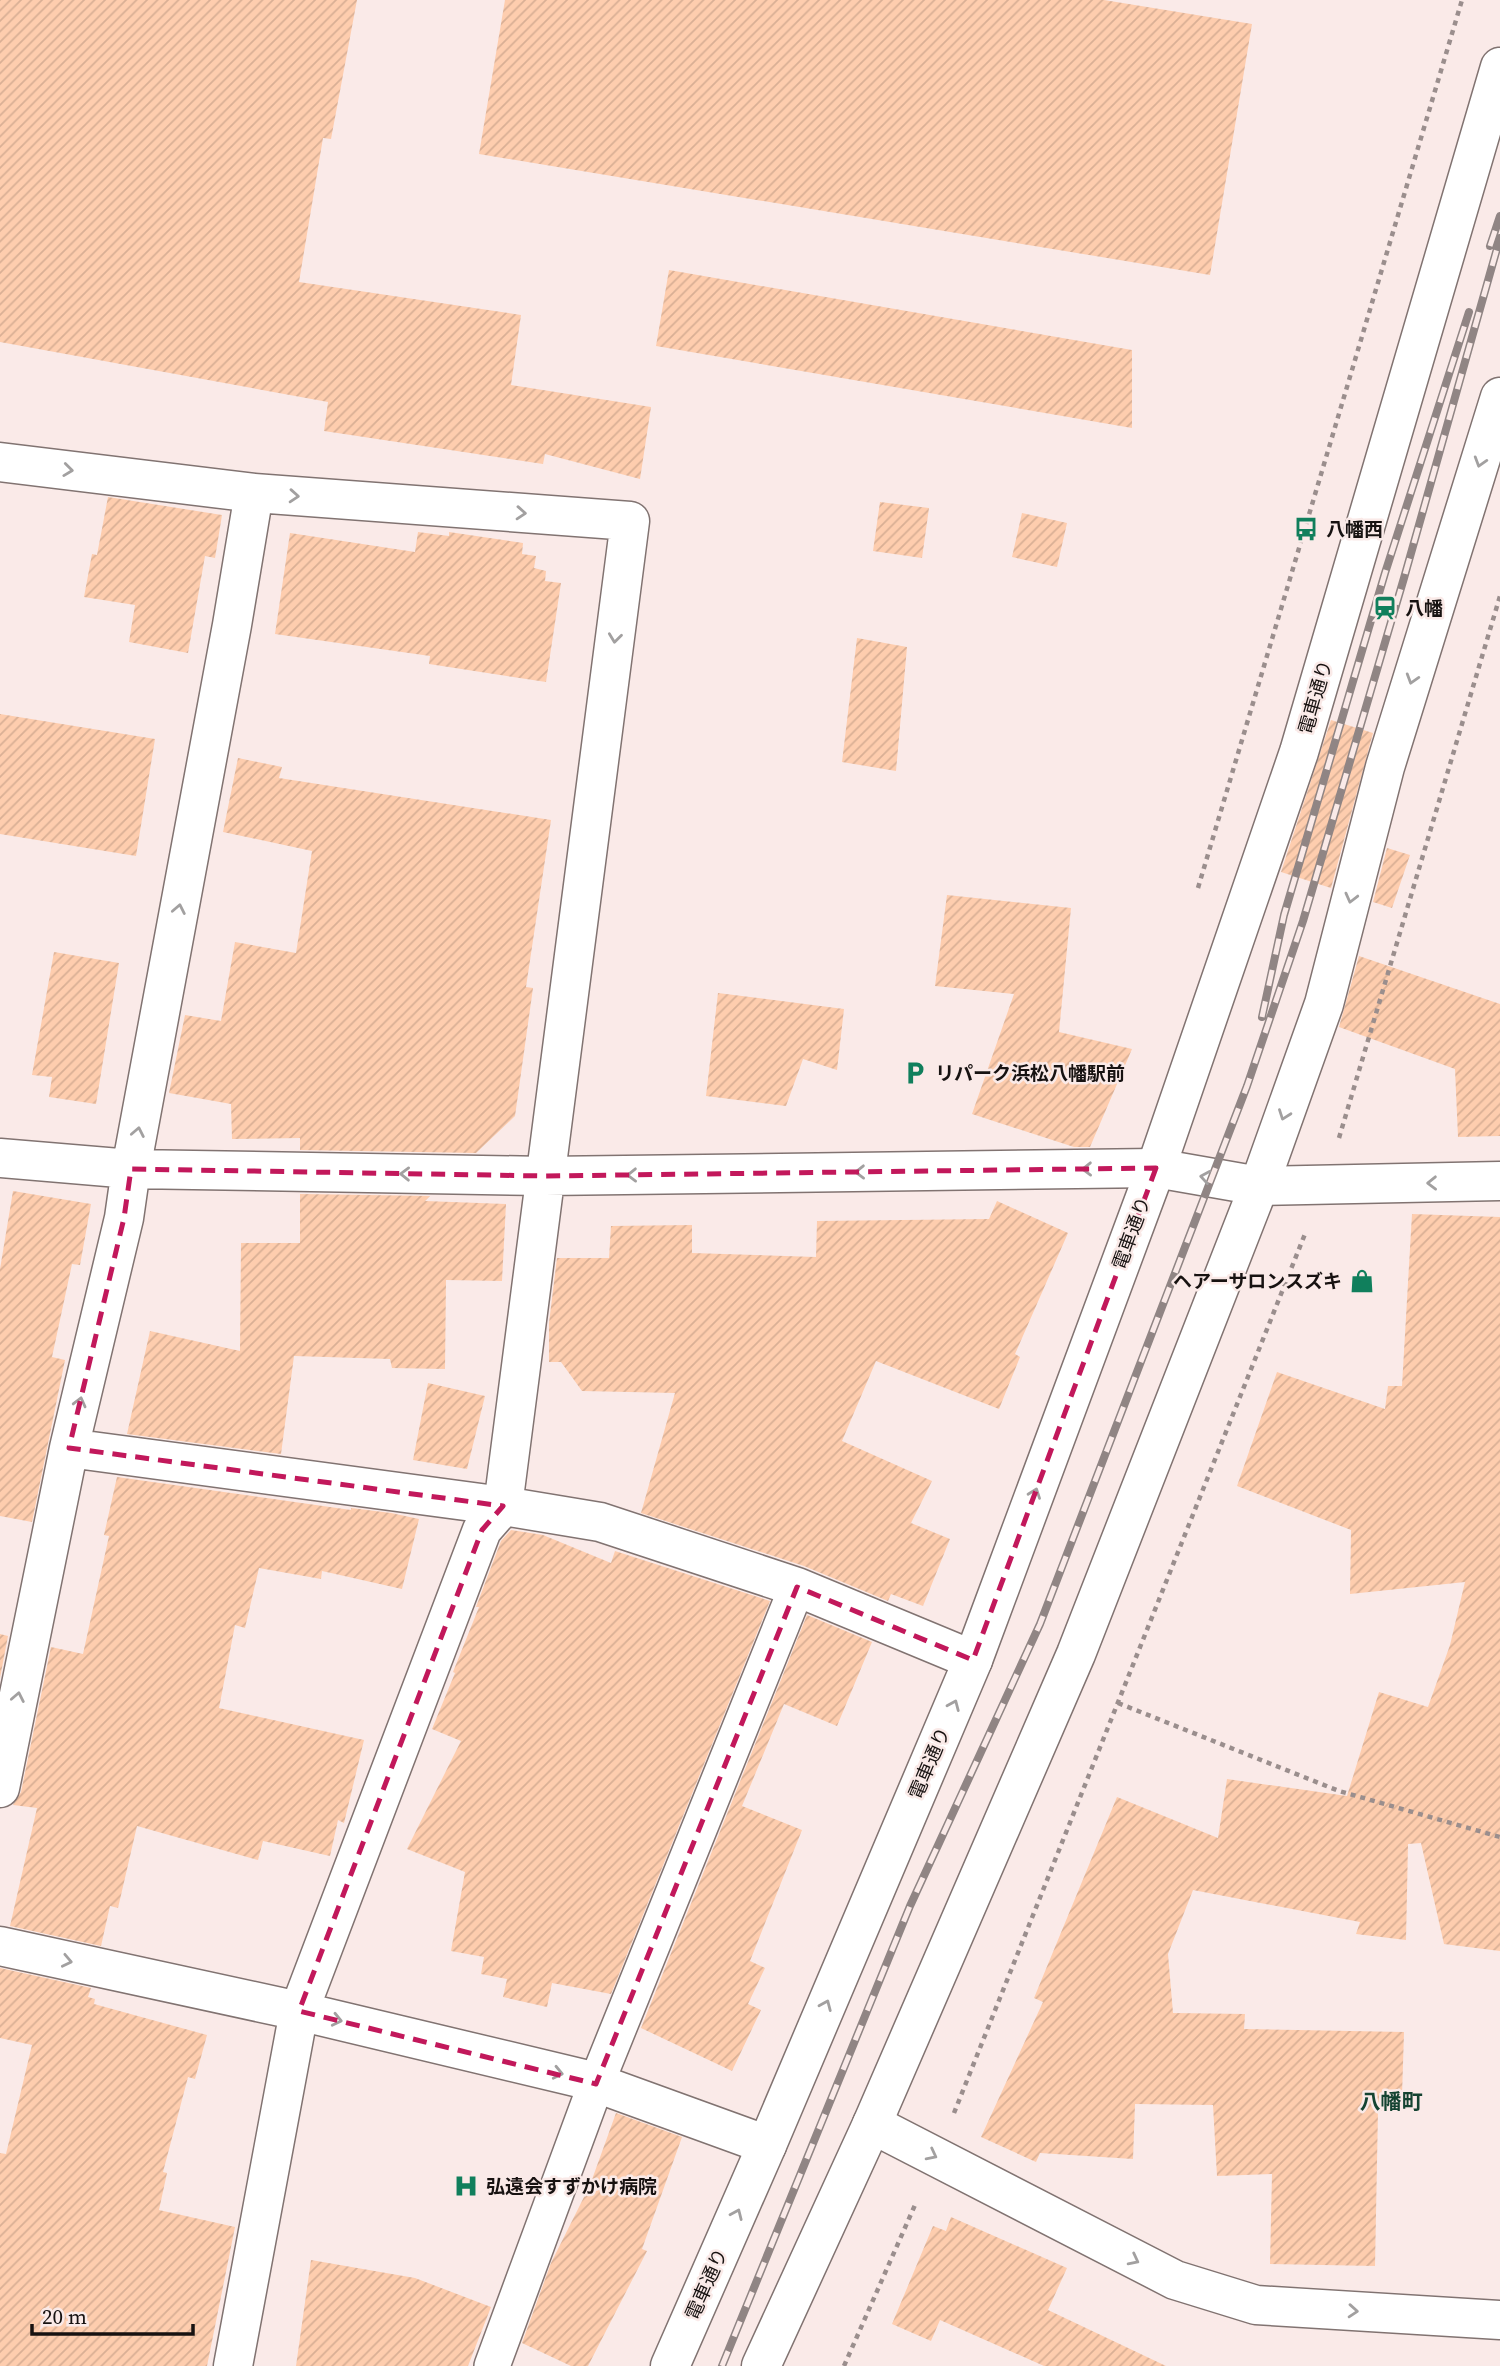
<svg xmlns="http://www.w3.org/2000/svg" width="1500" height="2366" font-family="'Source Serif 4','Noto Sans JP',serif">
<defs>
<pattern id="building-hatch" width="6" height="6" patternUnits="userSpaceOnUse" patternTransform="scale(1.75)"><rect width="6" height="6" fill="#fecdae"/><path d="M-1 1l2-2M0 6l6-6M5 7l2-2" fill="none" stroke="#d9af95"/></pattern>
</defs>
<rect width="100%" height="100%" fill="#faeae8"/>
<path fill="url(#building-hatch)" d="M0,0H357L331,139L323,138L299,282L521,315L511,385L651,407L640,479L545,454L543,464L324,431L328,402L0,342Z
M505,0H1104L1252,24L1210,275L479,154Z
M669,270L1132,350V428L656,346Z
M108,497L222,515L215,558L205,556L188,653L129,642L135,605L84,597L92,554L97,555Z
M880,502L929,508L922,558L873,551Z
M1022,513L1067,523L1057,567L1012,557Z
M418,532L449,536V532L523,543L522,554L536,556L534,568L546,571L545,581L561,583L546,682L429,664L430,656L275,634L290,533L415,552Z
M857,638L907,647L896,771L842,762Z
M0,714L155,739L136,856L0,834Z
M1331,720L1373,733L1331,888L1281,872Z
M238,758L282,767L279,778L551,820L526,987L533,988L515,1116L476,1153L300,1150V1138L232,1139L231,1104L169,1093L185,1015L221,1021L235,942L296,953L312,851L223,832Z
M1387,848L1410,855L1392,908L1373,902Z
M947,895L1071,908L1059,1032L1132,1049L1090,1147H1074L972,1114L1014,994L935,986Z
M54,952L119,963L96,1104L49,1097L52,1077L32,1075Z
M1359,956L1500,1004V1136L1458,1137L1455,1069L1339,1027Z
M718,993L844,1009L837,1070L803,1059L786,1106L706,1096Z
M13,1191L91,1204L80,1265L72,1264L52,1357L65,1360L32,1522L0,1516V1269Z
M300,1194L430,1196L425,1201L506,1204L502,1281L446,1280L445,1369L392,1368L390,1359L294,1356L281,1454L127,1434L150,1331L240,1351L241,1243H300Z
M997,1201L1068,1233L1015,1354L1020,1357L999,1409L876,1361L842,1441L932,1481L911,1523L950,1539L923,1606L891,1594L888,1601L804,1566L641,1513L675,1393L582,1391L561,1362H549V1323L557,1258H609L611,1226L692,1225V1253L816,1257L817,1221L989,1219Z
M1412,1214L1500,1217V1951L1444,1944L1421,1843L1408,1844L1406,1940L1356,1934L1360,1922L1193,1890L1168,1954L1173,2013L1245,2014L1244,2029L1404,2032L1402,2096L1388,2095L1387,2111H1378L1375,2266L1270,2264L1272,2174L1217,2176L1213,2105L1135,2104L1133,2159L1040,2153L1036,2162L981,2137L1043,2002L1034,1998L1117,1797L1218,1838L1227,1779L1347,1796L1379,1692L1428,1707L1450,1645L1465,1582L1350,1594L1351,1530L1237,1486L1277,1372L1385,1409L1388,1386H1402Z
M428,1383L485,1396L467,1469L413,1460Z
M117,1477L351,1510V1508L391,1513L419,1519L402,1589L322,1571L321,1579L259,1568L245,1628L235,1625L219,1708L364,1740L344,1823L338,1820L330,1856L263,1841L258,1860L137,1826L118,1908L110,1906L101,1946L10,1926L37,1808L13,1805L21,1792L51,1647L83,1654L109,1536L104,1535Z
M511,1530L543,1535L611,1563L615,1551L770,1601L611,1994L552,1983L547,2007L503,1997L507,1979L481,1974L484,1957L451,1951L465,1872L407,1849L461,1741L432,1729L455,1673L453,1672L479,1607H476L501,1541Z
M807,1615L872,1642L837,1726L784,1704L742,1806L802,1830L750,1961L765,1968L748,2004L761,2010L732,2071L641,2028Z
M0,1634L8,1636L0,1678Z
M0,1968L91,1988L88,1997L95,1999L94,2004L207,2035L195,2079L188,2077L163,2172L167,2173L159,2210L235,2227L207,2366H0V2153L6,2154L32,2045L0,2038Z
M616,2113L682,2137L642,2249L647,2251L588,2366H571L522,2343L551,2263L590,2185Z
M951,2217L1067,2268L1048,2310L1166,2366H1044L940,2320L931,2341L892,2324L933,2226L946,2231Z
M311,2260L415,2278L491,2307L468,2366H296Z"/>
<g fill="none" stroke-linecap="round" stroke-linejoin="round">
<g stroke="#817371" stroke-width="38">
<path id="pedestrian" d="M492,2366L596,2084L797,1587"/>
</g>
<g stroke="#817371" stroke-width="41">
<path id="minor" d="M0,462L254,493L630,521L503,1506L482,1530L299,2011L233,2366
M0,1158L131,1169L545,1176L1156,1168L1259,1186L1500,1181
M69,1448L503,1506L600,1522L797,1587L973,1660
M0,1788L69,1448L124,1218L131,1169L232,625L254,493
M0,1946L299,2011L588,2080L767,2145
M872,2124L1175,2280L1256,2305L1500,2320"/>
</g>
<g stroke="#817371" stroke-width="41">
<path id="tertiary" d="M670,2366L767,2145L973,1660L1156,1168L1299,752L1500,67
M761,2366L872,2124L1076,1654L1259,1186L1324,1004L1385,767L1500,397"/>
</g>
<path stroke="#9a8e8d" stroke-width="4.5" stroke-dasharray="5 5" stroke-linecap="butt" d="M1198,888L1462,0
M1339,1138L1500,596
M1118,1703L1339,1791L1500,1837
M954,2113L1305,1234
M844,2366L915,2205"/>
<use href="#pedestrian" stroke="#fff" stroke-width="35"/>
<use href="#minor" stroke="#fff" stroke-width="38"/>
<use href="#tertiary" stroke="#fff" stroke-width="38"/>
<g stroke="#908584" stroke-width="8">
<path id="rail" d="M1490,246L1500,216
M1262,1017L1284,915L1385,573L1469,312
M722,2366L910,1906L1040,1624L1247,1086L1303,921L1404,578L1500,238"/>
</g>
<use href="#rail" stroke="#faeae8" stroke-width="5" stroke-dasharray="16" stroke-linecap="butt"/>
</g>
<defs><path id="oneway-chevron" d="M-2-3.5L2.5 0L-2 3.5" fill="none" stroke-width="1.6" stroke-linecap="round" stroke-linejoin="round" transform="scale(1.75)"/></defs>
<g stroke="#a2a0a0">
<use href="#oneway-chevron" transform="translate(1480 462) rotate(107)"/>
<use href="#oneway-chevron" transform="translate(68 470) rotate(7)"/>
<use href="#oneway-chevron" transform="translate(294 496) rotate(4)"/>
<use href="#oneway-chevron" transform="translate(521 513) rotate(4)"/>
<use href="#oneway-chevron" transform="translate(615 638) rotate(97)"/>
<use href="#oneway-chevron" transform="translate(1412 679) rotate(107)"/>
<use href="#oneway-chevron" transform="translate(1351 898) rotate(104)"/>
<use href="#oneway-chevron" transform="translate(179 909) rotate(-79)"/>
<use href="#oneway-chevron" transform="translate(1284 1115) rotate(110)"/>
<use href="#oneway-chevron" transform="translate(138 1132) rotate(-79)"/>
<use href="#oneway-chevron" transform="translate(1087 1169) rotate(179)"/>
<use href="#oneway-chevron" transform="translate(860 1172) rotate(179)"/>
<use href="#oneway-chevron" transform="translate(405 1174) rotate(-179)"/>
<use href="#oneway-chevron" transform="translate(632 1175) rotate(179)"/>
<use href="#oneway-chevron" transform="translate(1205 1177) rotate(-170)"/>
<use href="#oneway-chevron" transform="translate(1432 1183) rotate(179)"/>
<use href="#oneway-chevron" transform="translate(80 1402) rotate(-76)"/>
<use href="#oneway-chevron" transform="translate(1035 1493) rotate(-70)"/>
<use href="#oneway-chevron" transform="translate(18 1697) rotate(-79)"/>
<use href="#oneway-chevron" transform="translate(954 1705) rotate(-67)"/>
<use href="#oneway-chevron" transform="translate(67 1961) rotate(12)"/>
<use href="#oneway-chevron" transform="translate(826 2005) rotate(-67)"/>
<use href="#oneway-chevron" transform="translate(337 2020) rotate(13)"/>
<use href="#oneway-chevron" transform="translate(558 2073) rotate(13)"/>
<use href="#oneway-chevron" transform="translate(932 2155) rotate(27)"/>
<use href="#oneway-chevron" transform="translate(737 2214) rotate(-66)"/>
<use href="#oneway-chevron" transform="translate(1134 2260) rotate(27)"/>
<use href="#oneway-chevron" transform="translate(1353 2311) rotate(4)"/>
</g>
<path fill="none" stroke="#c2185b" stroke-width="5" stroke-dasharray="14 9" stroke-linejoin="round" d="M1156,1168L973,1660L797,1587L596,2084L299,2011L482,1530L503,1506L69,1448L124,1218L131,1169L545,1176Z"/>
<defs>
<g id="bus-bare" transform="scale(1.89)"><path d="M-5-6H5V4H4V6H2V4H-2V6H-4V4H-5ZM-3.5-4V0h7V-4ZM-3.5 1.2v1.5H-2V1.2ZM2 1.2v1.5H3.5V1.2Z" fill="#107f5c" stroke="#faeae8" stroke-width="2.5" paint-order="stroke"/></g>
<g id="station-bare" transform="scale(1.89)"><path d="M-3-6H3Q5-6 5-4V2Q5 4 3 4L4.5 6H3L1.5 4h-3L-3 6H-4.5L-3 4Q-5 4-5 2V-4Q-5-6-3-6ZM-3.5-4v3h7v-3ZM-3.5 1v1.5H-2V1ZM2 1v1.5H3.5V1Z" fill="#107f5c" stroke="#faeae8" stroke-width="2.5" paint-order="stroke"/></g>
<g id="parking-bare" transform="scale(1.89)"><path d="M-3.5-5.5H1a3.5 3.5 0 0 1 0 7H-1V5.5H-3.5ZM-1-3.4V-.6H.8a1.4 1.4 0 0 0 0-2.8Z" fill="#107f5c" stroke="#faeae8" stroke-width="2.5" paint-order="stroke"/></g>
<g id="shop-bare" transform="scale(1.89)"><path d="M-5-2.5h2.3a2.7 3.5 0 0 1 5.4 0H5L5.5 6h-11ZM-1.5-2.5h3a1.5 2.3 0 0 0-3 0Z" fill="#107f5c" stroke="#faeae8" stroke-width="2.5" paint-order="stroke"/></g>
<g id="hospital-bare" transform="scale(1.89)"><path d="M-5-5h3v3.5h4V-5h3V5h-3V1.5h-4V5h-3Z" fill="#107f5c" stroke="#faeae8" stroke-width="2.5" paint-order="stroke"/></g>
</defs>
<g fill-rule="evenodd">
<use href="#bus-bare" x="1306" y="529"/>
<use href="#station-bare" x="1385" y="608"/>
<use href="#parking-bare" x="915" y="1073"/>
<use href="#shop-bare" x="1362" y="1281"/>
<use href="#hospital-bare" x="466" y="2186"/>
</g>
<g text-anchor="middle" stroke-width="5" stroke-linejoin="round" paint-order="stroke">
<g font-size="19" font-weight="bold" fill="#171211" stroke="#faeae8" text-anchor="start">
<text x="1326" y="536">八幡西</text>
<text x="1405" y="615">八幡</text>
<text x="935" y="1080">リパーク浜松八幡駅前</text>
<text x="1342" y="1288" text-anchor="end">ヘアーサロンスズキ</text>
<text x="486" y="2193">弘遠会すずかけ病院</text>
</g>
<g font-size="19" fill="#171211" stroke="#faeae8">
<text transform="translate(1315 697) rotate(-74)" y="7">電車通り</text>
<text transform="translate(1131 1233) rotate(-70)" y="7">電車通り</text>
<text transform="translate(929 1763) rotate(-67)" y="7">電車通り</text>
<text transform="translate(706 2284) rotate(-66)" y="7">電車通り</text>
</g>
<g font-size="21" font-weight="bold" fill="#144331" stroke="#faeae8">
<text x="1391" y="2109">八幡町</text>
</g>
</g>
<path d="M32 2324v10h161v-10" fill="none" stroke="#171211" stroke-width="3.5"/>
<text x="42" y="2324" font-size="21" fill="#171211" stroke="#faeae8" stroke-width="5" paint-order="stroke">20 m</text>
</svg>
